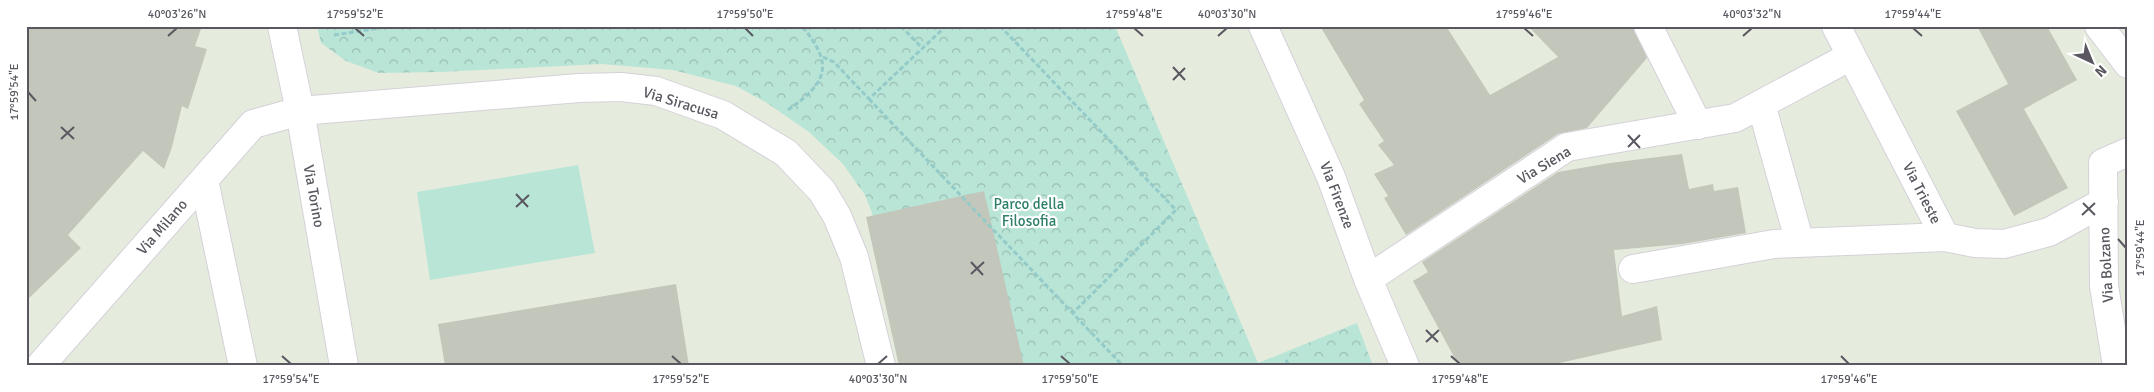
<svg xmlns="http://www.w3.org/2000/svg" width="2154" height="392" font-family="Signika,sans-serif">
<defs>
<pattern id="park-crowns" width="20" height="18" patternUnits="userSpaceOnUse" patternTransform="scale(1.25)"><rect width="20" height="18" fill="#b9e5d7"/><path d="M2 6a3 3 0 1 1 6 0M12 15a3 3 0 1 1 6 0" fill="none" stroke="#99bcb2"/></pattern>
</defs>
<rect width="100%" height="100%" fill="#e5ecde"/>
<path fill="url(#park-crowns)" d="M317,26H1115L1258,363L1357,323L1373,366H912L872,213L865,195L843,164L809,132L767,103L736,86L673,70L602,64L441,72L379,73L346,61L321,43Z"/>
<path fill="#b9e5d7" d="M578,165L595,253L430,280L417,192Z"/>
<path fill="#c2c6bb" d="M26,26H202L195,46L207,49L188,109L182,106L172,147L164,169L143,151L68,235L81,248L26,301Z
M1320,26H1446L1490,95L1558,57L1528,26H1633L1647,58L1587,128L1558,134L1406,235L1384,198L1388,196L1374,174L1394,165L1378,145L1384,141L1359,104L1364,100Z
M1977,26H2047L2077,80L2024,109L2068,188L2014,216L1956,111L2008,84Z
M1682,154L1689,189L1713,184L1714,191L1738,187L1746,233L1683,244L1614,250L1622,316L1657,306L1662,340L1546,366H1459L1413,281L1428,272L1422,262L1558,172L1610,163Z
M984,191L1024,366H899L866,217Z
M676,284L689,366H445L438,324Z"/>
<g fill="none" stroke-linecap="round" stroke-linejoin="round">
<g stroke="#d4d1d9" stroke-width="30">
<path id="minor" d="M282,26L300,111L344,366
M1263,26L1331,177L1368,279L1405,366
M1648,26L1698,125
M1836,26L1945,237L1975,243L2004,244L2049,232L2104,202
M2099,26L2128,64
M1761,104L1800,243
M204,180L243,366
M1633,269L1774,244L1945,237
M1368,279L1567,147L1735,118L1851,56
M40,366L253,124L300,111L579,88L621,87L656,91L723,115L786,153L822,191L837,216L854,257L881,366
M2117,366L2104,286L2103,163L2128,152"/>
</g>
<path stroke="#94cac8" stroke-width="3" stroke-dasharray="5 2.5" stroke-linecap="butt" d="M901,26L923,49
M1000,26L1176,210L1073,313
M334,35L393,26
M823,57L834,62L869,99L946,26
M869,99L1123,366
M788,110C828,82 834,65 802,26
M1286,360L1289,366"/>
<use href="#minor" stroke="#fff" stroke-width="28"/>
</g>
<path fill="none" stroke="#5a5760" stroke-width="2" d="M355,28L364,36M745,28L753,36M1134,28L1143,36M1524,28L1533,36M1913,28L1922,36M168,36L177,28M1218,36L1227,28M1743,36L1752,28M1173,67L1185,80M1173,80L1185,68M28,92L36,101M61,127L74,139M1628,135L1640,148M61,139L74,127M1628,147L1640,135M516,194L528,207M2083,203L2095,215M516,207L529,195M2082,215L2095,203M2118,239L2126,248M971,262L983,275M971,274L984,262M1426,330L1438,342M1426,342L1439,330M282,356L291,364M672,356L681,364M1061,356L1070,364M1451,356L1460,364M1841,356L1849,364M878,364L887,356"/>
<g text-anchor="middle" stroke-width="4.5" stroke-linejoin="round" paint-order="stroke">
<g font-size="15" fill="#5a5760" stroke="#fff">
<text transform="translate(681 103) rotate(17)" y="5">Via Siracusa</text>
<text transform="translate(1544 165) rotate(-31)" y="5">Via Siena</text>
<text transform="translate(1922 193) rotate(63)" y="5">Via Trieste</text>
<text transform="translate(1337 195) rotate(69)" y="5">Via Firenze</text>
<text transform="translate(314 196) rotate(80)" y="5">Via Torino</text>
<text transform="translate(162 227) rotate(-49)" y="5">Via Milano</text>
<text transform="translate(2106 265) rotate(-93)" y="5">Via Bolzano</text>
</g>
<g font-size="15" fill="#2f806a" stroke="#fff">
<text x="1029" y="209">Parco della<tspan x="1029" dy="17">Filosofia</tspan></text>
</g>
</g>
<rect width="2154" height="392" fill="none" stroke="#ffffff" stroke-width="55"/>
<g transform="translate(2092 62) rotate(136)" stroke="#ffffff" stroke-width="4" paint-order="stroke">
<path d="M0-4L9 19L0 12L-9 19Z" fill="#5a5760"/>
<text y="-8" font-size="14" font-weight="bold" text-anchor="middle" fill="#5a5760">N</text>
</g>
<rect x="28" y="28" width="2098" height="336" fill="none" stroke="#5a5760" stroke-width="2"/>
<g font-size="12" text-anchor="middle" fill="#5a5760">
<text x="177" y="18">40°03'26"N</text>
<text x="355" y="18">17°59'52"E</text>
<text x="745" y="18">17°59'50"E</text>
<text x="1134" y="18">17°59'48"E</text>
<text x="1227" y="18">40°03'30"N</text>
<text x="1524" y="18">17°59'46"E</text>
<text x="1752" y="18">40°03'32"N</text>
<text x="1913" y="18">17°59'44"E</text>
<text transform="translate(14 92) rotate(-90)" y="4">17°59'54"E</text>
<text transform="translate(2140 248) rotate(-90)" y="4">17°59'44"E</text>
<text x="291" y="383">17°59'54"E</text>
<text x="681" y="383">17°59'52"E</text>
<text x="878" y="383">40°03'30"N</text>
<text x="1070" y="383">17°59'50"E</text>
<text x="1460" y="383">17°59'48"E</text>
<text x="1849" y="383">17°59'46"E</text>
</g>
</svg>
